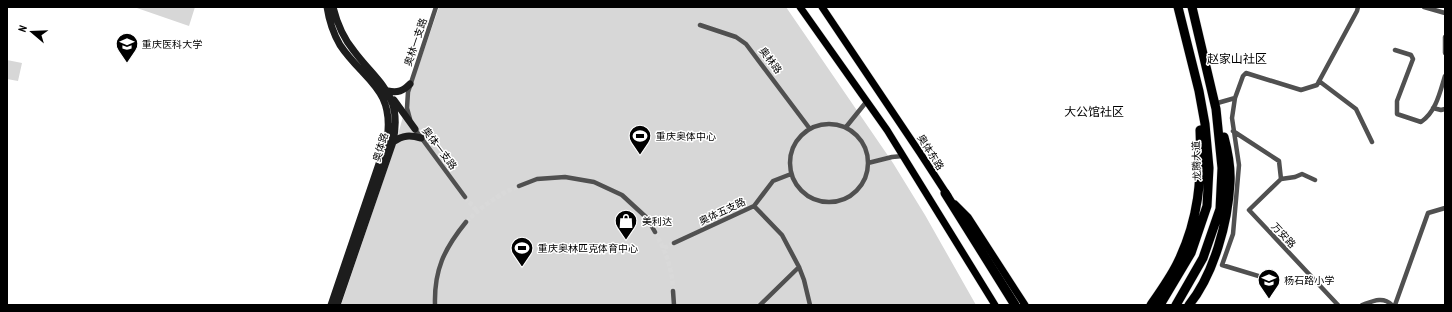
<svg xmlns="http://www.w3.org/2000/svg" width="1452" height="312" font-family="'PT Sans Narrow','Noto Sans SC',sans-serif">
<rect width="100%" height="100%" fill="#fff"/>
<path fill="#d7d7d7" d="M134,7H195L189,26Z
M439,7H786L893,163L925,215L976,305H341L394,149L411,88Z
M7,60L22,63L18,81L7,79Z"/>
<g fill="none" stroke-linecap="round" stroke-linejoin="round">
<path stroke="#d9d9d9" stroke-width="4.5" stroke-dasharray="4.5 2" stroke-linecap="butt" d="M465,197L477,211
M466,222C481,207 499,194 519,186
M655,232C665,250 673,270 673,291
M664,248L674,243"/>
<g stroke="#dbdbdb" stroke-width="8">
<path id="primary" d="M800,7L887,130L995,305
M822,7L920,153L948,196
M955,204L968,217L1025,305"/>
</g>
<g stroke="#dbdbdb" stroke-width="10">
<path id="highway" d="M945,193L1015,305
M1151,305C1160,292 1170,278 1177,264C1199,220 1202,178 1200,130
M1160,305L1191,253L1207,206L1209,168L1205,124L1199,91L1178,7
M1176,305L1203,258L1220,209L1222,168L1216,109L1192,7
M1189,305C1214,274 1228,222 1230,183C1231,167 1228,152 1224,137"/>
</g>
<path stroke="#505050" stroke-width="4.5" d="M1424,7L1445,13
M700,25L736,37L746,44L810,129
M1445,37V53
M1395,50L1411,55L1413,59L1397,101V114L1421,122C1436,112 1440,92 1445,76
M1319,81L1356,109L1372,142
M1214,104L1235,98
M1433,108L1441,110L1445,109
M410,119L407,108L408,92L436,7
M790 163a39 39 0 1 1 78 0a39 39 0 1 1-78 0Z
M846,127L867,101
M414,128L465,197
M1233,131L1279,161L1281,179L1295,177L1302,174L1315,180
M868,163L892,157L903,156
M1281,179L1249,210L1338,305
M519,186L537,179L565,177L594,182L622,195L647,218L655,232
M754,206L782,235L799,267L804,280L810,305
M674,243L754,206L773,181L791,174
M1272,280L1222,265L1233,234L1239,165L1232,118L1235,98L1243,76L1246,73L1301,90L1317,85L1357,11L1358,7
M673,291L674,305
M435,305C434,270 444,249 466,222
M760,305L799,267
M1362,305C1373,301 1383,296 1392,305
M1395,305L1428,213L1445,208"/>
<path stroke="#1d1d1d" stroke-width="7" d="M327,7C329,20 333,33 340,45C364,81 395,88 387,140L331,305
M333,7C337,23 344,39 354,51C379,84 403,95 393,142L337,305
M388,91C398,93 403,91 410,84
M394,100L415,129
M393,142C403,135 410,135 421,138"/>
<use href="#primary" stroke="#000" stroke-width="7"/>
<use href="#highway" stroke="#000" stroke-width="9"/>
</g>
<defs>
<g id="university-pin" transform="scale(1.15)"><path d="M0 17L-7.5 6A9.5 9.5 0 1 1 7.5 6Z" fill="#000" stroke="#fff"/><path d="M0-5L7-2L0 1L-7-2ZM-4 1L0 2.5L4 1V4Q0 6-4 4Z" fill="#fff"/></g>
<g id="stadium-pin" transform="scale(1.15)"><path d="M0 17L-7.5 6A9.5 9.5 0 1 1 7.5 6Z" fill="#000" stroke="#fff"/><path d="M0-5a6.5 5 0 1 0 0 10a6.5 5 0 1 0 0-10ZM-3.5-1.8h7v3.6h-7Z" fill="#fff"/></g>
<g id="shop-pin" transform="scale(1.15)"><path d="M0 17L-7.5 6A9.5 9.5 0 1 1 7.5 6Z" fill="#000" stroke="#fff"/><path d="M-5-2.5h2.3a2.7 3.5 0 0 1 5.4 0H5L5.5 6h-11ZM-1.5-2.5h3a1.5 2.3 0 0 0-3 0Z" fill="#fff"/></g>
<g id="school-pin" transform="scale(1.15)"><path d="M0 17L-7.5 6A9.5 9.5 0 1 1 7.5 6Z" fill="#000" stroke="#fff"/><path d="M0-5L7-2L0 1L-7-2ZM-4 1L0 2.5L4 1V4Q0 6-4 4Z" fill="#fff"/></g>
</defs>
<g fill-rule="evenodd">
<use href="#university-pin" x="127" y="44"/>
<use href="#stadium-pin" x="640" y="136"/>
<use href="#shop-pin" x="626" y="221"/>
<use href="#stadium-pin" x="522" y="248"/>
<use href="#school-pin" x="1269" y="280"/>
</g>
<g text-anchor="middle" stroke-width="3" stroke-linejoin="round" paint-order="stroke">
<g font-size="10" fill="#000" stroke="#fff">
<text transform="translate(415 42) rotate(-71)" y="4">奥林一支路</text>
<text transform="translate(771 60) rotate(53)" y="4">奥林路</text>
<text transform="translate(380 147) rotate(-73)" y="4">奥体路</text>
<text transform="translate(440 148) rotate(53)" y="4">奥体一支路</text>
<text transform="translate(931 152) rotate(58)" y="4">奥体东路</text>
<text transform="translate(1196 161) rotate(-92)" y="4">龙腾大道</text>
<text transform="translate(722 211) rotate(-25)" y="4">奥体五支路</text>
<text transform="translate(1284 235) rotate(47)" y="4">万安路</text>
</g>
<g font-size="10" fill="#000" stroke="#fff" text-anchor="start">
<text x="142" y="48">重庆医科大学</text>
<text x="656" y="140">重庆奥体中心</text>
<text x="642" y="225">美利达</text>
<text x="538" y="252">重庆奥林匹克体育中心</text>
<text x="1284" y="284">杨石路小学</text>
</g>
<g font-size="12" fill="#000" stroke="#fff">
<text x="1237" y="63">赵家山社区</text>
<text x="1094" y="116">大公馆社区</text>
</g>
</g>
<rect width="1452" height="312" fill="none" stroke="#000000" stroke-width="16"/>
<g transform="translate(32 32) rotate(289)" stroke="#ffffff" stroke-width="3" paint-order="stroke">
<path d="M0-3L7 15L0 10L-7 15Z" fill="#000000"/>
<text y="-6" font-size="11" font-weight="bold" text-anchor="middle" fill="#000000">N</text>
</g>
</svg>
